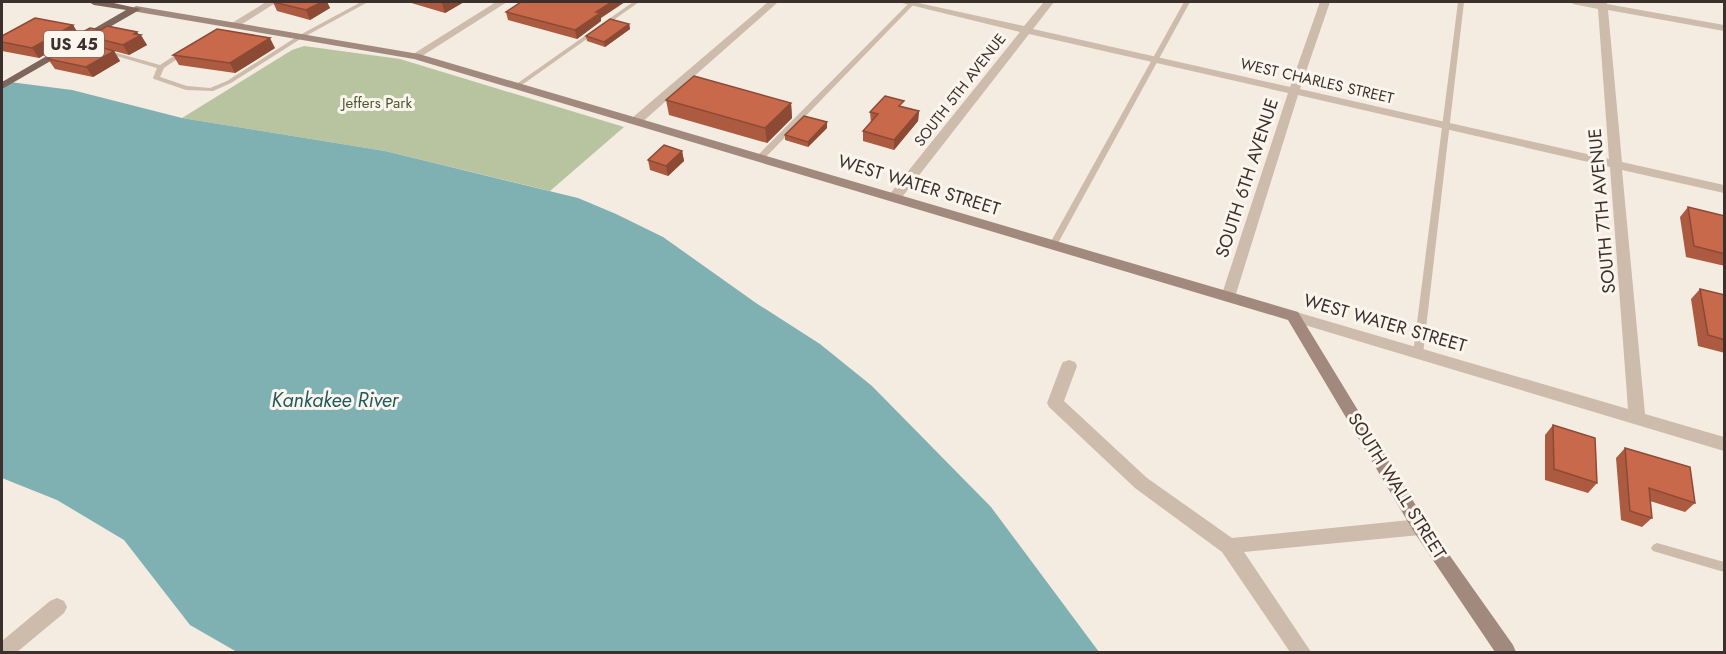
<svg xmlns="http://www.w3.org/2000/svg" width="1726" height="654" font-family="Jost,sans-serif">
<rect width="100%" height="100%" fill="#f4ebe1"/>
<path fill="#b8c4a0" d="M304,46L400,59L624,127L550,191L385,151L182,118L292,50Z"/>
<path fill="#7fb0b2" d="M2,81L72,90L182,118L385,151L578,198L616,214L663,237L756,303L820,344L872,386L991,507L1099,652H237L190,625L124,540L57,500L2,478Z"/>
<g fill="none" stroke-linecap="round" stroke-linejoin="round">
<path fill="#cdbbac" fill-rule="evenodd" d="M361,2H368L302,38L231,83L213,91L186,90L154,79L153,78L157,68L103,52L106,50L160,65L183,50H187V52L164,68L160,77L187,86L210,88L227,81L298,36Z
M633,2H639L519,87H515V85Z
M910,2H916L763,160H757V156Z
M1184,2H1190L1057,245L1053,248L1050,247L1049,245Z
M1458,2H1464L1423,354L1421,356H1415L1413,354Z
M1657,543L1724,562V572L1653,551L1651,548L1653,545Z"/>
<path fill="#cdbbac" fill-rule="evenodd" d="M266,2H277L236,28L227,26Z
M496,2H507L419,58H411L410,56Z
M768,2H778L640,124H632V118Z
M898,2H914L1024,26L1044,2H1054L1033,29L1290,87L1320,2H1330L1300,89L1609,159L1598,9L1573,4L1572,2H1607V4L1724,25V31L1608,10L1622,162L1724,185V193L1622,170L1645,414L1724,437V451L1288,320L1286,316L1293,311L1628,409L1610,167L1298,95L1235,297L1228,302L1221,297L1288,93L1029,34L899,201L894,202L888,198L889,195L1020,32Z
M1069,360L1075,362L1077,366L1064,401L1147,478L1232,538L1420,519L1426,522L1429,527L1426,532L1420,535L1244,552L1311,652H1290L1222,552L1135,488L1049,407L1047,403L1061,366L1063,362Z
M57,598L64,601L67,607L64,613L17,652H2V641L50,601Z"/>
<path fill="#a18a7d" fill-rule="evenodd" d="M136,6L419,54L1298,312L1426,522L1513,645L1516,652H1495L1414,532L1288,320L414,59L132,11L131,9Z"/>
<path fill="#7d675c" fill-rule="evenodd" d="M89,2H109L141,9L2,89V82L126,10L94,5Z"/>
</g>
<path fill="#ac5a40" d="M273,2H327L330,8L310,20L277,11Z
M408,2H407H464L445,13Z
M506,12L601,18V21L577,39L508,20Z
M629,24L630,29L605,47L587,41L586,36Z
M73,25L79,35L71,40L84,43L79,34L101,30L137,32L147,45L129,55L114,51L120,61L93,77L55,69L48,59L52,57L49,52L39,58L2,51V36Z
M275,48L235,73L179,65L173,55Z
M666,100L791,103L792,118L767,143L669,115Z
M904,107L919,111L918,121L894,150L863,141V131L871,123L870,112Z
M827,122V128L808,147L785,140V135Z
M682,151L684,161L668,176L650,170L648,160Z
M1688,207L1725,216V266L1686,257L1680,217Z
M1700,289L1725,295V353L1698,346L1691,299Z
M1553,425L1597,483L1588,493L1545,480V435Z
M1625,448L1695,503L1685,512L1650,501L1652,518L1642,527L1621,520L1616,458Z"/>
<path fill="#8c4a34" d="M322,2H327L330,8L310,20L306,10Z
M445,2H464L445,13L442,3Z
M612,2H625L601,18V21L577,39L575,30L596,12Z
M629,24L630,29L605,47L604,42Z
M73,25L79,35L39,58L32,48Z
M137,32L139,36L141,35L147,45L129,55L123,45L134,34Z
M270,38L275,48L235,73L230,63Z
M114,51L120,61L93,77L86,67Z
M791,103L792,118L767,143L765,128Z
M919,111L918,121L894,150V140Z
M827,122V128L808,147V142Z
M682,151L684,161L668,176L666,166Z"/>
<path fill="#c8694b" stroke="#8c4a34" stroke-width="1.5" d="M273,2H322L306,10Z
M521,2H612L596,12L600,13L575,30L506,12Z
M35,18L73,25L32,48L2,42V36Z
M610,19L629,24L604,42L586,36Z
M107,26L137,32L134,34L141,35L123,45L79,34L90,28L101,30Z
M217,29L270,38L230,63L173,55Z
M70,39L114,51L86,67L48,59L59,53L49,51Z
M694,76L791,103L765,128L666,100Z
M885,96L904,101L899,106L919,111L894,140L863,131L878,114L870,112Z
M804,116L827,122L808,142L785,135Z
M664,145L682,151L666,166L648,160Z
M1688,207L1725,216V254L1694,246Z
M1700,289L1725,295V340L1708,335Z
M1553,425L1595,438L1597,483L1554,469Z
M1625,448L1690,467L1695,503L1649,488L1652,518L1630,511Z"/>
<g text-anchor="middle" stroke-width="6" stroke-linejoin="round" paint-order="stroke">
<g font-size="15" fill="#3b302b" stroke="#fbf5ee">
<text transform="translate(1317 81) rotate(13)" y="5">WEST CHARLES STREET</text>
<text transform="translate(960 90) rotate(-52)" y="5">SOUTH 5TH AVENUE</text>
</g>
<g font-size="15" fill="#4a5a2e" stroke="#fbf5ee">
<text x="377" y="108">Jeffers Park</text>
</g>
<rect fill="#fbf5ee" stroke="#756b66" stroke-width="1.5" x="44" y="31" width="60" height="26" rx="4.5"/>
<g font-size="16" font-weight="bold" fill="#3b302b">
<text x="74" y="50">US 45</text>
</g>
<g font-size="18" fill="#3b302b" stroke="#fbf5ee">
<text transform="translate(1247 178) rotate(-72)" y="6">SOUTH 6TH AVENUE</text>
<text transform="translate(919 185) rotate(17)" y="6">WEST WATER STREET</text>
<text transform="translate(1602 211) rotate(-95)" y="6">SOUTH 7TH AVENUE</text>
<text transform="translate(1385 323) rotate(16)" y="6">WEST WATER STREET</text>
<text transform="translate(1397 486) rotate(58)" y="6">SOUTH WALL STREET</text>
</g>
<g font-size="20" font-style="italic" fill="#1f5a5e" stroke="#fbf5ee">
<text x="335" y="407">Kankakee River</text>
</g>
</g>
<rect width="1726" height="654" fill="none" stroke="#3b302b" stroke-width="6"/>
</svg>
